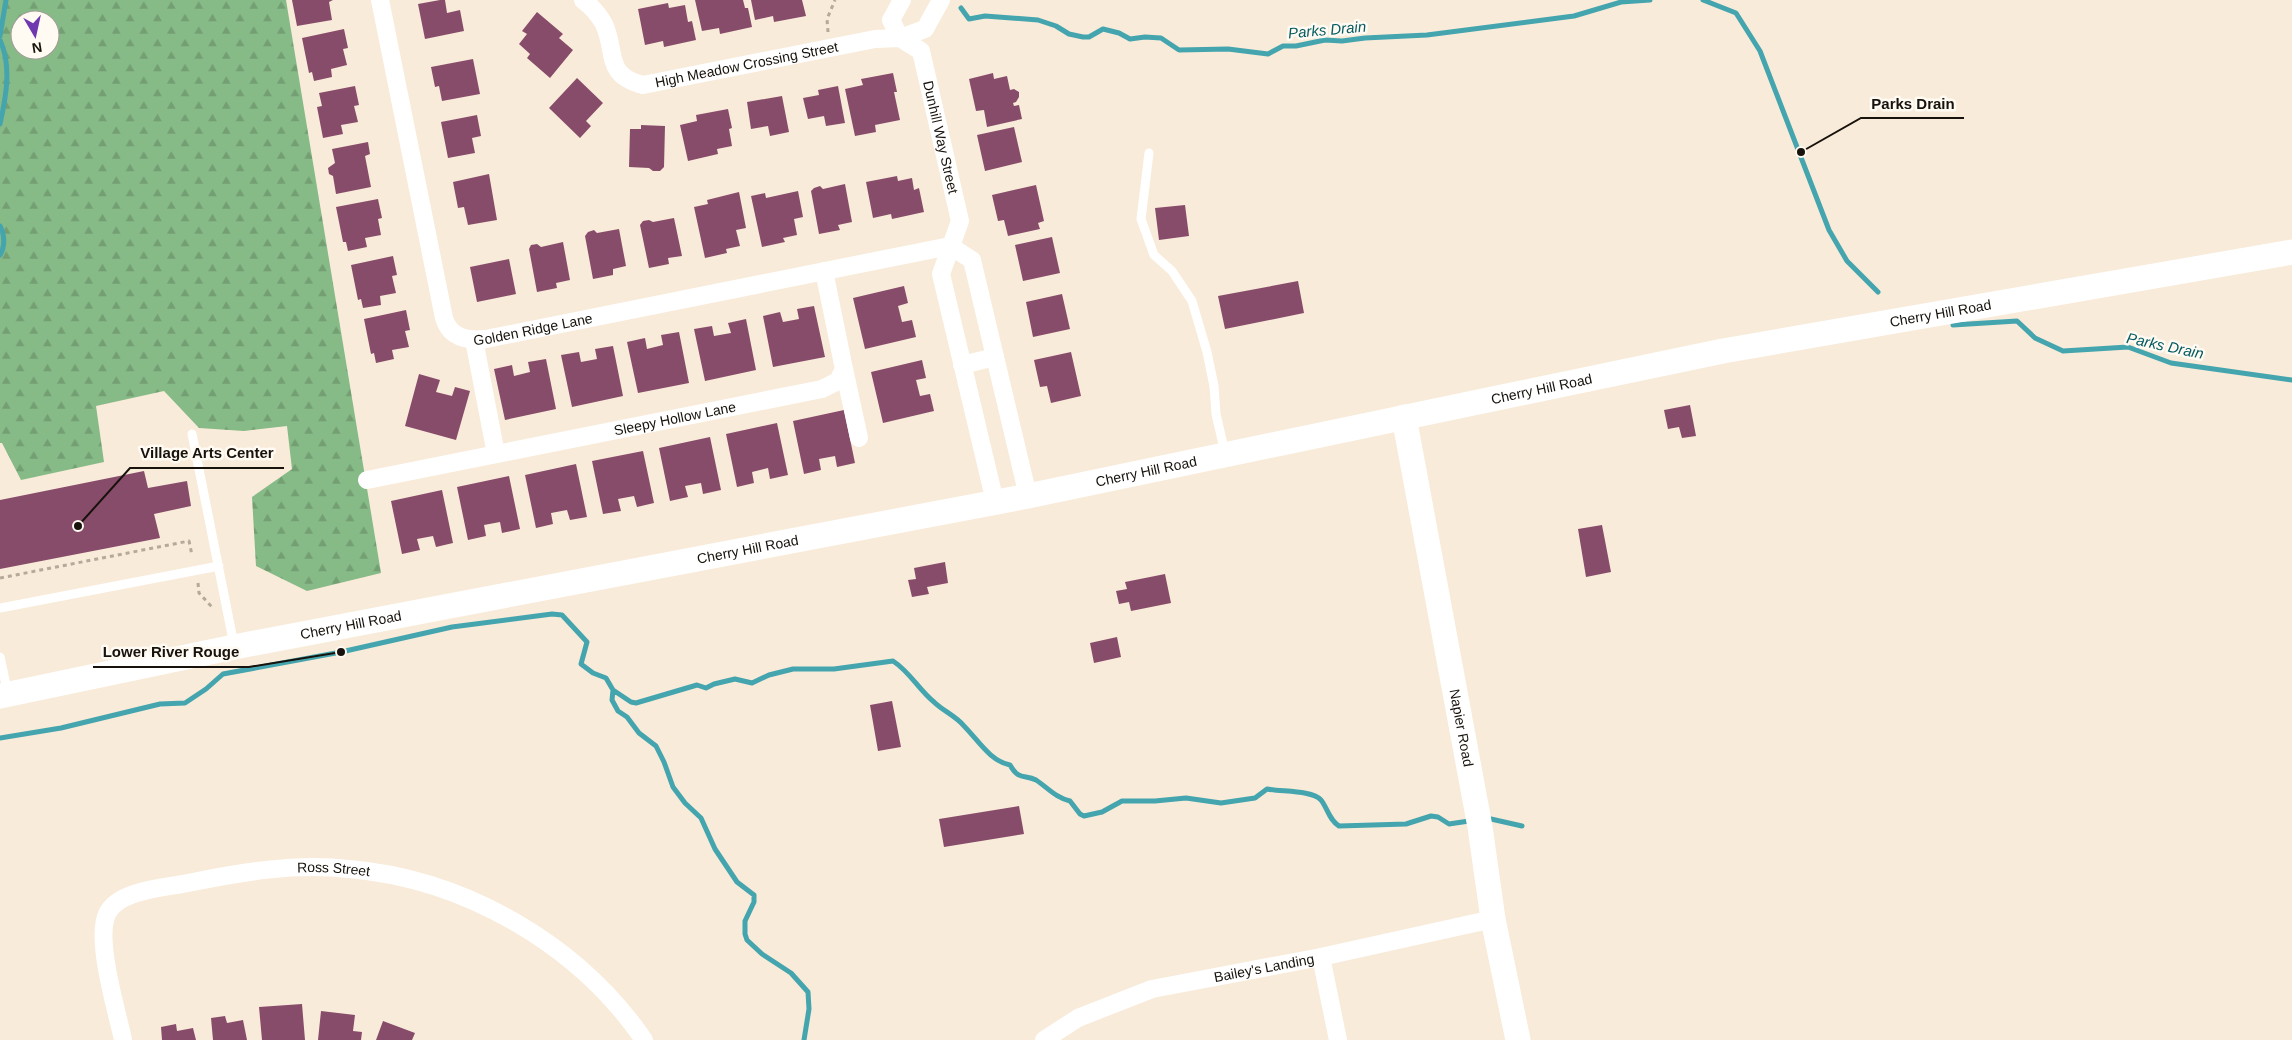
<svg xmlns="http://www.w3.org/2000/svg" width="2292" height="1040" font-family="Arial,sans-serif">
<defs>
<pattern id="forest-firs" width="22" height="20" patternUnits="userSpaceOnUse" patternTransform="scale(1.25)"><rect width="22" height="20" fill="#86ba87"/><path d="M5 1l3.5 6h-7zM16 11l3.5 6h-7z" fill="#739f73"/></pattern>
</defs>
<rect width="100%" height="100%" fill="#f9ebd9"/>
<path fill="url(#forest-firs)" fill-rule="evenodd" d="M0,0H286L381,573L307,591L256,566L252,497L292,469L287,426L244,431L199,428L164,391L96,406L104,462L21,480L2,443H0ZM20,20H50V50H20Z"/>
<g fill="none" stroke-linecap="round" stroke-linejoin="round">
<path stroke="#45a5ae" stroke-width="5" d="M1703,0L1736,13L1760,51L1829,230L1847,261L1878,292
M961,8L969,19L985,16L1038,20L1056,26L1069,34L1083,37H1089L1103,29L1119,33L1130,39L1145,37L1161,38L1179,50L1228,49L1268,54L1283,46H1296L1325,40L1342,41L1365,38L1427,35L1574,16L1621,2L1650,0
M0,36L6,0
M0,40C12,66 6,97 0,124
M0,226C5,235 5,247 0,255
M1953,325L2017,321L2035,338L2063,351L2128,347L2171,363L2292,380
M613,690L631,702L636,703L697,685L706,688L714,684L735,679L752,683L769,675L793,669H834L893,661C910,672 919,690 934,702C943,711 956,716 964,726C978,740 990,761 1010,765C1019,781 1025,774 1036,780C1048,788 1056,798 1070,801L1080,814L1084,816L1102,812L1122,801H1155L1186,798L1221,803L1255,798L1267,789C1282,792 1312,790 1321,800C1328,809 1329,820 1339,826L1406,824L1431,816L1438,817L1449,824L1469,821
M0,738L61,728L160,704L185,703L206,689L223,674L341,652L452,627L552,614L562,615L587,642L581,664L593,673L606,678L613,690L612,700L618,711L627,717L639,733L656,746L664,762L673,787L685,803L701,818L715,849L737,882L754,895V902L745,921V934L747,940L762,954L791,973L808,992L809,1009L804,1040
M1491,819L1522,826"/>
</g>
<path fill="#884c6b" d="M292,0H333L329,2L332,20L297,26Z
M440,0H445L447,13L460,10L464,31L425,39L418,4Z
M695,0H743L745,8H748L752,27L720,34L719,28L702,31Z
M751,0H802L806,16L774,22L773,16L755,20Z
M668,3L669,8L685,5L688,22L692,21L696,40L664,47L663,41L645,45L638,9Z
M537,12L563,34L559,38L573,50L550,78L527,58L530,54L519,44L527,34L522,31Z
M344,29L348,48L343,49L347,65L331,69L332,77L314,81L312,72L309,73L302,38Z
M473,59L480,94L442,101L439,86L435,87L431,67Z
M893,73L897,92H894L900,120L875,125L876,132L855,136L845,89L863,85L861,79Z
M993,73L994,79L1007,76L1010,90L1014,89L1019,92V97L1016,102L1013,103L1014,106L1019,105L1022,119L987,127L984,110L976,111L969,79Z
M577,78L603,103L586,121L591,126L580,138L549,108Z
M355,86L359,105L354,106L358,122L341,125L343,134L323,138L317,107L322,106L319,93Z
M838,86L845,123L826,126L824,116L808,119L803,98L819,95L818,90Z
M782,96L789,132L770,136L768,126L751,129L747,102Z
M728,109L732,128L729,129L732,146L717,149L718,154L688,161L680,125L697,121L696,115Z
M477,115L481,136L472,138L475,153L448,158L441,122Z
M641,125L665,126L664,167L660,171H653L649,168L629,167L630,129H641Z
M1014,127L1022,162L985,171L977,135Z
M368,142L370,154L365,156L371,187L336,194L333,176L329,174L328,168L335,163L332,149Z
M489,174L497,220L468,225L464,207L458,208L453,182Z
M897,176L898,181L912,178L914,190L919,188L924,212L892,219L891,214L873,218L866,182Z
M845,184L852,222L838,225L840,230L819,234L811,191L814,188L820,186L823,189Z
M1036,185L1044,221L1038,223L1040,229L1008,236L1004,220L998,221L992,195Z
M798,191L803,217L794,219L797,235L783,238L785,242L762,247L751,196L765,193L766,198Z
M739,192L746,228L736,230L740,246L726,249L727,253L705,258L694,207L708,204L707,200Z
M378,199L382,218L378,219L381,235L365,238L367,247L348,251L346,242H343L336,207Z
M1185,205L1189,236L1159,240L1155,208Z
M674,218L682,256L668,258L669,264L649,268L640,225L643,221L649,220L653,222Z
M619,229L626,266L613,269V275L593,279L585,236L588,232L594,230L597,233Z
M1052,237L1060,273L1023,281L1015,245Z
M563,242L570,280L556,283L557,288L537,292L529,249L531,245L537,244L541,247Z
M393,256L397,275L392,276L396,293L380,296L381,305L363,308L361,299L358,300L351,265Z
M509,259L516,294L477,302L470,267Z
M1298,281L1304,313L1225,329L1218,296Z
M904,286L908,303L898,306L902,322L912,320L916,337L865,349L853,298Z
M1062,294L1070,329L1033,337L1026,302Z
M814,306L825,357L773,367L763,316L780,312L783,322L799,319L797,309Z
M406,310L410,330L405,331L409,347L392,350L394,359L376,363L374,353L371,354L364,319Z
M746,319L756,370L705,381L694,329L712,326L714,336L731,333L728,323Z
M679,332L689,383L638,393L627,342L645,338L647,349L663,345L661,335Z
M613,346L623,396L572,407L561,355L579,352L581,362L597,359L595,349Z
M1071,352L1081,396L1051,403L1047,386L1040,387L1034,360Z
M546,359L556,409L505,420L494,369L512,365L514,376L530,372L528,362Z
M922,360L926,378L916,380L920,396L930,394L934,411L883,423L871,372Z
M419,374L440,380L436,392L452,396L455,387L470,391L456,440L405,426Z
M1690,405L1696,436L1682,438L1679,427L1668,429L1664,410Z
M844,410L855,463L837,467L835,456L819,459L821,470L804,474L793,421Z
M777,423L788,475L770,479L768,468L752,472L754,483L737,487L726,434Z
M710,437L721,490L703,494L701,483L685,486L688,497L670,501L659,448Z
M643,451L654,503L637,507L634,496L618,499L621,511L603,514L592,461Z
M576,464L587,517L570,520L567,510L551,513L553,524L536,528L525,475Z
M144,471L148,488L187,481L191,506L154,514L160,538L0,569V500Z
M509,476L520,529L502,533L500,522L484,525L486,536L468,540L457,487Z
M442,490L453,543L436,547L433,536L417,539L420,550L402,554L391,501Z
M1602,525L1611,572L1586,577L1578,529Z
M945,562L948,583L927,587L929,594L912,597L908,580L916,579L914,568Z
M1165,574L1171,603L1131,611L1129,602L1119,604L1116,591L1127,589L1125,582Z
M1117,637L1121,657L1094,663L1090,643Z
M892,701L901,747L878,751L870,705Z
M1019,806L1024,834L944,847L939,819Z
M302,1004L305,1040H262L259,1007Z
M321,1011L355,1015L353,1031L362,1032L361,1040H318Z
M225,1016L227,1023L243,1020L247,1040H213L211,1018Z
M383,1021L415,1033L412,1040H376Z
M176,1024L177,1031L193,1028L196,1040H162L161,1027Z"/>
<g fill="none" stroke-linecap="round" stroke-linejoin="round">
<path stroke="#b4a99a" stroke-width="3" stroke-dasharray="4 4" stroke-linecap="butt" d="M828,32L827,19L835,0
M0,578L189,541L192,555
M198,583L199,593L212,607"/>
<path stroke="#fff" stroke-width="9" d="M1149,153L1141,219L1154,255L1172,271L1192,301L1207,352L1214,386L1216,414L1225,453
M192,434L234,645
M0,608L219,566
M0,657L8,694"/>
<g stroke="#fff" stroke-width="18">
<path id="s1" d="M380,0L444,318C450,338 468,341 486,339L950,246"/>
<path id="s2" d="M583,0C591,6 599,15 604,24C617,53 604,75 643,85L875,39L900,38L925,29L941,0"/>
<path id="s3" d="M902,0L891,20L900,38L921,51L960,221L941,274L995,502"/>
<path d="M950,246L972,260L1028,496"/>
<path d="M474,340L496,454"/>
<path d="M962,365L995,357"/>
<path d="M844,369L859,438"/>
<path id="s4" d="M367,480L822,389L838,381L844,369L824,271"/>
<path d="M1321,957L1338,1040"/>
<path id="s5" d="M123,1040C117,1011 95,940 107,914C118,890 164,888 188,883C241,872 295,863 349,869C465,879 578,944 644,1040"/>
<path id="s6" d="M1044,1040L1078,1018L1152,989L1321,957L1493,919"/>
</g>
<g stroke="#fff" stroke-width="25">
<path id="s7" d="M1404,417L1480,827L1493,919L1518,1040"/>
<path id="s8" d="M0,696L234,647L1028,496L1723,351L2292,252"/>
</g>
</g>
<g text-anchor="middle" stroke-width="5" stroke-linejoin="round" paint-order="stroke">
<g font-size="14" fill="#17120c" stroke="#fffaf2">
<text dy="5" stroke="none"><textPath href="#s2" startOffset="216">High Meadow Crossing Street</textPath></text>
<text dy="5" stroke="none"><textPath href="#s3" startOffset="156">Dunhill Way Street</textPath></text>
<text dy="5" stroke="none"><textPath href="#s8" startOffset="1978">Cherry Hill Road</textPath></text>
<text dy="5" stroke="none"><textPath href="#s1" startOffset="424">Golden Ridge Lane</textPath></text>
<text dy="5" stroke="none"><textPath href="#s8" startOffset="1572">Cherry Hill Road</textPath></text>
<text dy="5" stroke="none"><textPath href="#s4" startOffset="314">Sleepy Hollow Lane</textPath></text>
<text dy="5" stroke="none"><textPath href="#s8" startOffset="1168">Cherry Hill Road</textPath></text>
<text dy="5" stroke="none"><textPath href="#s8" startOffset="762">Cherry Hill Road</textPath></text>
<text dy="5" stroke="none"><textPath href="#s8" startOffset="358">Cherry Hill Road</textPath></text>
<text dy="5" stroke="none"><textPath href="#s7" startOffset="316">Napier Road</textPath></text>
<text dy="5" stroke="none"><textPath href="#s5" startOffset="365">Ross Street</textPath></text>
<text dy="5" stroke="none"><textPath href="#s6" startOffset="234">Bailey's Landing</textPath></text>
</g>
<g font-size="15" font-style="italic" fill="#045b61" stroke="#fffaf2">
<text transform="translate(1327 30) rotate(-5)" y="5">Parks Drain</text>
<text transform="translate(2165 346) rotate(12)" y="5">Parks Drain</text>
</g>
</g>
<path fill="none" stroke="#17120c" stroke-width="2" d="M1801 152L1861 118H1964M78 526L130 468H284M341 652L249 667H93"/>
<g fill="#17120c" stroke="#fffaf2" stroke-width="2">
<circle cx="1801" cy="152" r="5"/>
<circle cx="78" cy="526" r="5"/>
<circle cx="341" cy="652" r="5"/>
</g>
<g font-size="15" text-anchor="middle" font-weight="bold" fill="#17120c" stroke="#fffaf2" stroke-width="5" stroke-linejoin="round" paint-order="stroke">
<text x="1913" y="109">Parks Drain</text>
<text x="207" y="458">Village Arts Center</text>
<text x="171" y="657">Lower River Rouge</text>
</g>
<g transform="translate(35 35) rotate(171)"><circle r="24" fill="#fffaf2" stroke="#a29d96"/>
<path d="M0-4L9 19L0 12L-9 19Z" fill="#7038ae"/>
<text y="-8" font-size="14" font-weight="bold" text-anchor="middle" fill="#17120c">N</text>
</g>
</svg>
